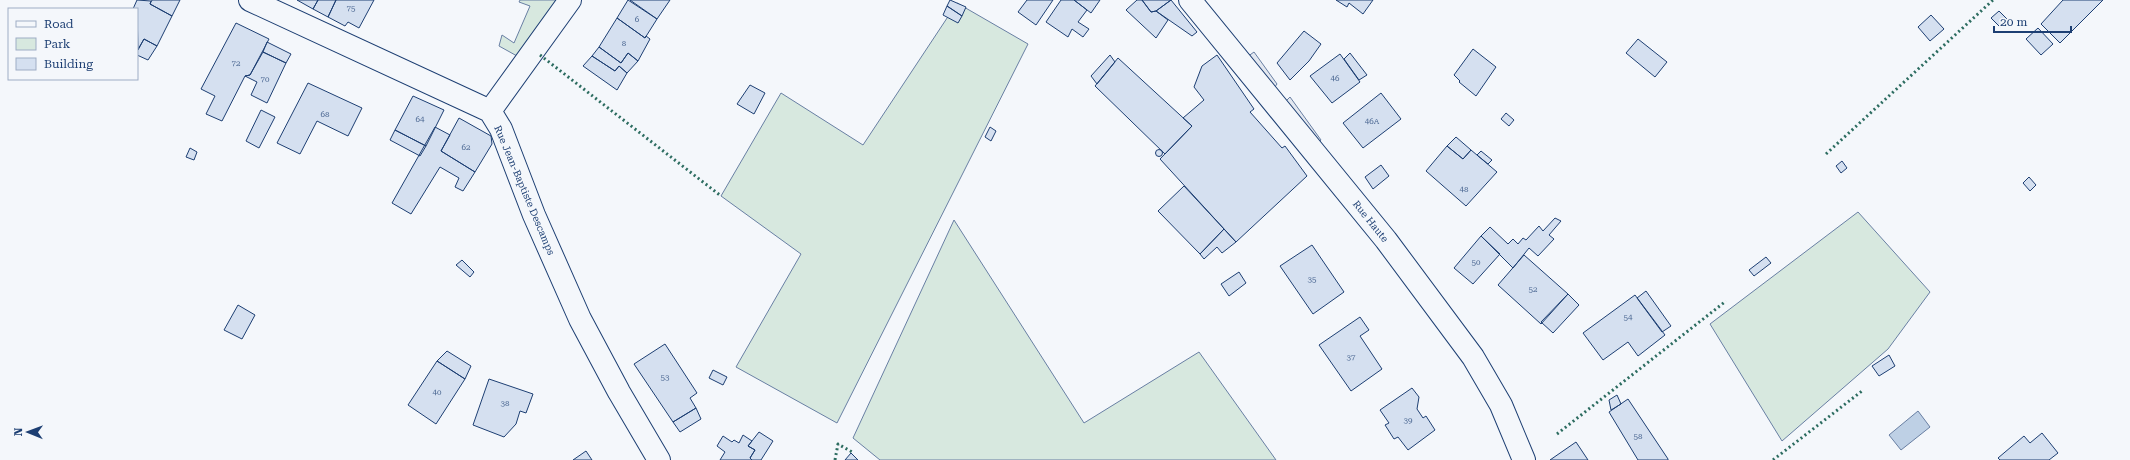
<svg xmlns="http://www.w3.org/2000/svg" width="2130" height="460" font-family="'Roboto Serif',serif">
<rect width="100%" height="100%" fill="#f4f7fb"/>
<path fill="#d7e8df" stroke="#687fa3" d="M520,0H568L526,61L499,46L502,35L514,43L530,6L519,2Z
M957,3L1028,44L837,423L736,367L801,254L721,196L781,93L863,145Z
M1858,212L1930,292L1888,349L1782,441L1710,324Z
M954,220L1084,423L1199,352L1276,460H880L853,438Z"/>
<path fill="#e3e8f0" stroke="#687fa3" d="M1254,52L1277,84L1274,88L1247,57Z
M1290,97L1321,140L1316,145L1284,103Z"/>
<path fill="#bed0e5" stroke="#687fa3" d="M1918,411L1930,427L1901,450L1889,435Z"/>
<path fill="#d5e0f0" stroke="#1d3f73" d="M137,0L151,1L150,4L172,16L157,46L144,39L138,50L137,9H133Z
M152,0H180L172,16L150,4Z
M297,0H318L313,9Z
M318,0H336L328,17L313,9Z
M336,0H374L359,28L348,22L345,26L328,17Z
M628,0L657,19L645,38L617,18Z
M630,0H670L657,19Z
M950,0L966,7L962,16L947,6Z
M1027,0H1053L1036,25L1018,12Z
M1061,0H1074L1087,10L1078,22L1089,29L1083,37L1072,29L1068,37L1046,22Z
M1074,0H1100L1091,13Z
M1137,0H1142L1151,12L1156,11L1168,20L1156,38L1126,10Z
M1142,0H1171L1156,11L1151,12Z
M1171,0L1197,32L1192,36L1156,11Z
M1336,0H1373L1363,14L1349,3L1347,7Z
M2063,0H2103L2060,43L2041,24Z
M947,6L962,16L958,23L943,15Z
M1999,11L2008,20L2000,27L1991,18Z
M1931,15L1944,29L1930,41L1918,27Z
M617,18L645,38L646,36L650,39L638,61L628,53L621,63L599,47Z
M236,23L269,39L250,75L245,76L222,121L206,114L215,96L201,89Z
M2038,28L2053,44L2041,55L2026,39Z
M1304,31L1321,44L1309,61L1290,80L1277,63Z
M144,39L157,46L148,60L137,55V51Z
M1638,39L1667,62L1655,77L1626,53Z
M267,42L291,54L286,63L263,52Z
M599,47L621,63L628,53L638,61L627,73L619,66L615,71L592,56Z
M1473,49L1496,67L1476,96L1459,82L1460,81L1454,75Z
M263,52L286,63L267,103L251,95L257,82L245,76L250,75Z
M1350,53L1367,75L1359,80L1344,59Z
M1340,54L1360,82L1332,103L1310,76Z
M1110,55L1115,62L1097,84L1091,76Z
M1217,55L1254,109L1250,112L1282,148L1285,146L1307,176L1236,242L1160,159L1192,126L1183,118L1204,100L1194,87L1202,66Z
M592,56L615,71L619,66L627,73L617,90L583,66Z
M1118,58L1192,126L1165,154L1095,86Z
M308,83L362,108L348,136L317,121L300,154L277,143Z
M750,85L765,93L754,114L737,104Z
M1381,93L1401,119L1363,148L1343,123Z
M413,96L444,110L426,146L395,130Z
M261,110L275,117L259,148L246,141Z
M1506,113L1514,120L1509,126L1501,119Z
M459,118L491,136L492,144L475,172L441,151Z
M435,127L450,135L441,151L475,172L463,191L455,187L459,178L440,167L411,214L392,203Z
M990,127L996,131L991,141L985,137Z
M395,130L426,146L420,156L390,140Z
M1456,137L1471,150L1463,159L1447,146Z
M1447,146L1463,159L1471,150L1497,172L1466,206L1426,171Z
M190,148L197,152L194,160L186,157Z
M1155.5 153a3.5 3.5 0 1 1 7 0a3.5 3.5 0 1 1-7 0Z
M1481,151L1492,160L1488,164L1477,155Z
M1842,161L1847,168L1841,173L1836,166Z
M1381,165L1389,176L1373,189L1365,177Z
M2029,177L2036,185L2030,191L2023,183Z
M1184,186L1224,229L1200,254L1158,211Z
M1555,218L1561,221L1549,235L1554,239L1538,256L1529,248L1513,268L1481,236L1490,227L1508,244L1513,239L1518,244L1523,238L1526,240L1539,226L1543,231Z
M1224,229L1236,242L1222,253L1217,247L1204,259L1200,254Z
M1481,236L1500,254L1473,284L1454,268Z
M1312,245L1344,292L1313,314L1280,266Z
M1524,255L1568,294L1541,324L1498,285Z
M1766,257L1771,263L1754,276L1749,270Z
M462,260L474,272L470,277L456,265Z
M1239,272L1246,283L1229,296L1221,284Z
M1646,291L1671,326L1662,332L1637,298Z
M1568,294L1579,305L1553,333L1541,322Z
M1635,295L1665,335L1638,356L1628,342L1603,360L1583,333Z
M238,305L255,315L242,339L224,330Z
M1360,317L1369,330L1360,336L1382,369L1351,391L1319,345Z
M665,344L697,393L690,398L696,408L673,422L634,364Z
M447,351L471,366L465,379L437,361Z
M1889,355L1895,366L1879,376L1872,366Z
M437,361L465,379L436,424L408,405Z
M713,370L727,377L723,385L709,378Z
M489,379L533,394L526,413L520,411L516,424L504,437L473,425Z
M1412,388L1419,397L1417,409L1423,418L1426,416L1435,430L1408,450L1398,437L1394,439L1385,425L1389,423L1380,410Z
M1617,395L1621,404L1611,410L1609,400Z
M1628,399L1668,459V460H1638L1609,412Z
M696,408L701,419L680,432L673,422Z
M759,432L773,441L761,460H752L750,458L755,450L748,446Z
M2042,433L2058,453L2049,460H2000L1998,458L2024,436L2030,443Z
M743,435L752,441L748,446L755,450L750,458L752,460H720L725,452L717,446L723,436L732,442L734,440L739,443Z
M1576,442L1588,460H1550Z
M586,451L592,460H573Z
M851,453L858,460H845Z"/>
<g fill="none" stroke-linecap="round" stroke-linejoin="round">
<g stroke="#1d3f73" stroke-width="24">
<path id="street" d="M250,0L490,111L501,129L534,215L580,319L619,392L659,460
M1190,0L1386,240L1473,357L1501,405L1524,460
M490,111L570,0"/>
</g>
<use href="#street" stroke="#f4f7fb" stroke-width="22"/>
<path stroke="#2c6c60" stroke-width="3" stroke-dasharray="2 3" stroke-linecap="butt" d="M540,55L721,196
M1826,154L1993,0
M1557,434L1726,301
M835,460L838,444L852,452
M1773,460L1862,391"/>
</g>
<g text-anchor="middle" stroke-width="3" stroke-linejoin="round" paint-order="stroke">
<g font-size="8" fill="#4b6792">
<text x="351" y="11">75</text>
<text x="637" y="22">6</text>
<text x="624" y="46">8</text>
<text x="236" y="66">72</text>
<text x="1335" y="81">46</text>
<text x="265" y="82">70</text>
<text x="325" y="117">68</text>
<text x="420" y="122">64</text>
<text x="1372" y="124">46A</text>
<text x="466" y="150">62</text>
<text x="1464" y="192">48</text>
<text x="1476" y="265">50</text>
<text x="1312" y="282">35</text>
<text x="1533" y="292">52</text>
<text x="1628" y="320">54</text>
<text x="1351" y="360">37</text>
<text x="665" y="380">53</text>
<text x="437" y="395">40</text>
<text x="505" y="406">38</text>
<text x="1408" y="423">39</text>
<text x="1638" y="439">58</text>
</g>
<g font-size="10" fill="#1d3f73" stroke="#f4f7fb">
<text transform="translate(525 190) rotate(67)" y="4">Rue Jean-Baptiste Descamps</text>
<text transform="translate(1371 221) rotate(51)" y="4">Rue Haute</text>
</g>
</g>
<rect x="8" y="8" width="130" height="72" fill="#f4f7fb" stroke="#9eadc5"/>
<rect x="16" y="21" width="20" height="6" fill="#f4f7fb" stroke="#9eadc5"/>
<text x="44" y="28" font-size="12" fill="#1d3f73">Road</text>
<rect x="16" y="38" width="20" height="12" fill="#d7e8df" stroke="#9eadc5"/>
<text x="44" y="48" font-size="12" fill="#1d3f73">Park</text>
<rect x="16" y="58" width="20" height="12" fill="#d5e0f0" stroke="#9eadc5"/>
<text x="44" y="68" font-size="12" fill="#1d3f73">Building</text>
<g transform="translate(28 432) rotate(271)" stroke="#f4f7fb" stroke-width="3" paint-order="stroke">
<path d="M0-3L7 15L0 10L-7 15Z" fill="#1d3f73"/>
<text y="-6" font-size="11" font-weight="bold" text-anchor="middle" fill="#1d3f73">N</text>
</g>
<path d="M1994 26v6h77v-6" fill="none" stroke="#1d3f73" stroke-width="2"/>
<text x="2000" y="26" font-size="12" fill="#1d3f73" stroke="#f4f7fb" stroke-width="3" paint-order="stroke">20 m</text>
</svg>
